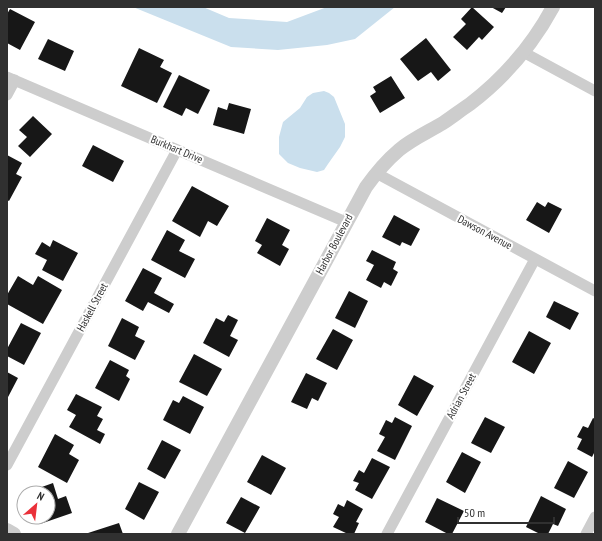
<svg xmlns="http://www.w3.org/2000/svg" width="602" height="541" font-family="'PT Sans Narrow',sans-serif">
<rect width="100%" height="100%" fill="#fff"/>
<path fill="#cadfed" d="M133,7H203L229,18L287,22L327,7H395L355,39L327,45L278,50L231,47Z
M324,91L329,93L334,97L345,124V137L340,147L328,164L324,170L317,172L300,168L288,163L279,154V137L283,122L300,108L307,97L313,93Z"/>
<path fill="#171717" d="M472,7L494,27L482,40L479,37L467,50L453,37L466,24L461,19Z
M491,7H506L502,13Z
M10,9L35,22L20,50L7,43V14Z
M426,38L451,70L438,81L431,72L418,81L400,59Z
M48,39L74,51L65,71L38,59Z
M139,48L164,60L160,67L172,73L157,103L121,86Z
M179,75L210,90L198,114L186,108L182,116L163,107Z
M391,76L405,98L380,113L370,96L376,92L373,87Z
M229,103L251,109L244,134L213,125L218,107L227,110Z
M33,116L52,134L30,157L18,146L27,137L19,130Z
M93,145L124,161L113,182L82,166Z
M7,155L22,163L16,174L22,177L9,201L7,200Z
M192,186L229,206L217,226L208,221L200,237L172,221Z
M537,202L545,207L548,202L562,209L549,233L526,220Z
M394,215L420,229L411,246L402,242L400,246L382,237Z
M267,218L290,230L282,245L289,249L280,266L257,253L262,245L255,241Z
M167,230L185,240L179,251L195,259L185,278L151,260Z
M53,240L78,253L63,281L42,270L47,260L35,254L42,242L50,247Z
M372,250L396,262L393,269L398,272L391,286L384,282L381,288L366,280L374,265L366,261Z
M143,268L162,278L154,293L174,304L169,313L148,302L143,311L125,301Z
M18,276L33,285L38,276L62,290L43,324L7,304V295Z
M349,291L368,301L355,328L335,318Z
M554,301L579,313L570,330L546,317Z
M228,315L238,320L230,336L238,340L229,357L203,343L216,318L224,322Z
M122,318L139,327L135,336L145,341L135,360L108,346Z
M21,323L41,333L24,365L7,356V349Z
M333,329L353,340L337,370L316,359Z
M529,331L551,343L534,374L512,362Z
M194,354L222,369L207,396L179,382Z
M110,360L129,370L126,376L130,379L119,401L95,388Z
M7,372L18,378L7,399Z
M306,373L327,383L318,401L312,398L307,409L291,402Z
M414,375L434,386L417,416L398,405Z
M76,394L102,407L97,416L103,419L97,430L105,434L100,444L69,427L76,415L67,410Z
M183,396L204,407L190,434L163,420L173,400L179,403Z
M395,417L412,426L395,460L377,451L385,437L379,434L386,420L392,423Z
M485,417L505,427L491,453L471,443Z
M593,418L595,419V451L592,457L577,449L582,439L577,437L583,426L588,428Z
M55,434L74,445L69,454L79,460L67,483L38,467Z
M162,440L181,450L165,479L147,469Z
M462,452L481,462L465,493L446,482Z
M262,455L286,468L271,495L247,482Z
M372,458L390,467L372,499L355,490L359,483L353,481L359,470L364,473Z
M568,461L588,472L574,498L554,488Z
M139,482L159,492L144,520L125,509Z
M53,483L58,499L66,496L72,513L40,524L38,517H48V493H25Z
M541,496L566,509L558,526L553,524L548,534H540L526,527Z
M241,497L260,507L245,533L226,523Z
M437,498L464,511L452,534H448L425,522Z
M347,500L363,509L356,522L359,523L354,534H348L333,527L339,517L333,514L338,504L344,507Z
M119,523L123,534H89L88,533Z"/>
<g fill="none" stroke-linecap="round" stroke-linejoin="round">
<path stroke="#cdcdcd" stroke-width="11" d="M523,52L595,91
M7,77L346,222
M7,95L15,80
M376,173L595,291
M7,465L177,150
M387,534L535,259
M586,534L595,517"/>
<path stroke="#cdcdcd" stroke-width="14" d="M7,530L14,534
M178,534L366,187C376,173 386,161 399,150C412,139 428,132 443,123C452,117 461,110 470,104C504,78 533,44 553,7"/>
</g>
<g text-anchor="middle" stroke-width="4" stroke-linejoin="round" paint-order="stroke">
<g font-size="11" fill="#303030" stroke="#fff">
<text transform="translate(177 149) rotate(23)" y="4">Burkhart Drive</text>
<text transform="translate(485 232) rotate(28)" y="4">Dawson Avenue</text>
<text transform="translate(334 244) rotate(-62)" y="4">Harbor Boulevard</text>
<text transform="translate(92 307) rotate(-62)" y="4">Haskell Street</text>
<text transform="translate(461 396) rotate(-62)" y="4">Adrian Street</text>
</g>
</g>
<rect width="602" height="541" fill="none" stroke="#303030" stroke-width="16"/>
<g transform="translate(36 505) rotate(28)"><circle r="19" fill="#ffffff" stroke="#acacac"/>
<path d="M0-3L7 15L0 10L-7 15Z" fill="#ea3039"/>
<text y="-6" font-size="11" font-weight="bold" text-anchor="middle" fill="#303030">N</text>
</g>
<path d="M458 517v6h96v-6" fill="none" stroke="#303030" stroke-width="2"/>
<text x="464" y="517" font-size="12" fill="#303030" stroke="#ffffff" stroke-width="3" paint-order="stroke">50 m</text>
</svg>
